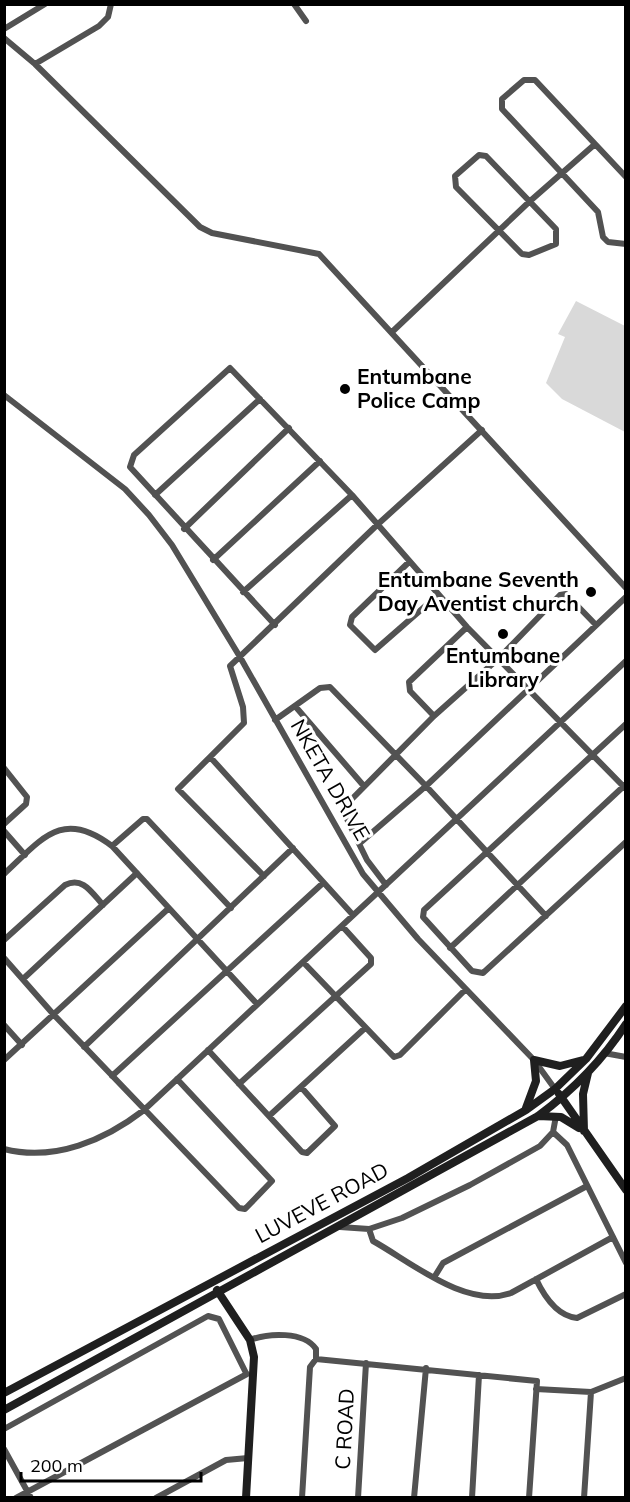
<svg xmlns="http://www.w3.org/2000/svg" width="630" height="1502" font-family="Mulish,sans-serif">
<rect width="100%" height="100%" fill="#fff"/>
<path fill="#d9d9d9" d="M576,301L625,326V432L562,399L546,383L565,337L558,334Z"/>
<g fill="none" stroke-linecap="round" stroke-linejoin="round">
<path stroke="#525252" stroke-width="6" d="M294,4L306,21
M4,29L45,4
M4,38L35,64L200,227L212,233L319,254L626,588
M35,64L99,26L108,17L111,4
M479,155L486,156L556,229V244L529,255L522,254L456,187L455,176Z
M626,177L535,80H524L502,99V109L598,212L603,237L608,242L626,244
M392,332L529,202L594,145
M4,395L125,489L149,515L172,545L240,657L363,874L418,939L534,1060L555,1089
M155,495L260,399
M184,529L289,428
M213,560L320,461
M409,562L352,617L350,625L375,650L438,595
M243,592L352,495
M275,625L130,467L134,455L230,368L352,495L467,627L626,789
M295,706L363,785
M434,716L410,691L409,682L467,627
M275,720L320,688L330,687L426,786L546,916
M626,724L424,910L423,917L472,971L483,973L626,842
M211,758L353,915
M4,768L27,797L26,804L4,824
M4,831L25,855
M360,843L426,786L626,597
M112,846L143,819H147L231,908
M4,874C42,839 62,808 112,846L257,1004
M264,876L178,789L244,723L243,707L230,666L377,525L482,430
M386,885L367,860L344,813L345,806L434,716L499,658L560,595L566,594L596,625
M4,940L65,885C83,876 92,893 103,905
M450,948L625,785
M4,958L54,1015L239,1208L245,1209L272,1181L177,1079
M303,962L394,1057L400,1055L466,989
M23,979L137,873
M4,1025L22,1045
M84,1047L293,848
M208,1050L302,1152L307,1153L335,1126L301,1087
M604,1053L626,1057
M4,1060L169,908
M112,1076L323,883
M239,1084L371,964V958L342,926
M269,1116L364,1029
M556,1116L553,1132L540,1146L470,1185L402,1218L369,1229L373,1241C411,1262 466,1309 511,1293L613,1237
M553,1132L567,1145L626,1263
M4,1149C55,1162 105,1140 144,1110L626,661
M340,1227L369,1229
M435,1276L443,1263L587,1186
M536,1279C544,1296 557,1316 577,1318L626,1294
M250,1340C268,1333 304,1331 316,1349V1359
M536,1389L591,1392L626,1378
M4,1429L208,1316L219,1319L246,1373
M4,1449L31,1498
M16,1498L247,1374
M156,1498L226,1460L248,1458
M302,1498L310,1367L316,1359L537,1381L529,1498
M358,1498L366,1363
M414,1498L426,1368
M472,1498L479,1375
M584,1498L591,1392"/>
<path stroke="#1f1f1f" stroke-width="8" d="M559,1094L626,1190
M526,1108L536,1081L534,1060L560,1066L583,1060
M538,1116L561,1117L579,1128
M584,1131L583,1094L588,1073
M217,1290L250,1340L254,1357L246,1498
M4,1393L408,1178L526,1110L555,1089L586,1059L626,1006
M4,1410L538,1116C572,1091 602,1061 626,1024"/>
</g>
<g fill="#000" stroke="#fff" stroke-width="2">
<circle cx="345" cy="389" r="6"/>
<circle cx="591" cy="592" r="6"/>
<circle cx="503" cy="634" r="6"/>
</g>
<g text-anchor="middle" stroke-width="6" stroke-linejoin="round" paint-order="stroke">
<g font-size="21" font-weight="bold" fill="#000" stroke="#fff" text-anchor="start">
<text x="357" y="384">Entumbane<tspan x="357" dy="24">Police Camp</tspan></text>
<text x="579" y="587" text-anchor="end">Entumbane Seventh<tspan x="579" dy="24">Day Aventist church</tspan></text>
<text x="503" y="663" text-anchor="middle">Entumbane<tspan x="503" dy="24">Library</tspan></text>
</g>
<g font-size="21" fill="#000" stroke="#fff">
<text transform="translate(330 780) rotate(60)" y="7">NKETA DRIVE</text>
<text transform="translate(322 1203) rotate(-28)" y="7">LUVEVE ROAD</text>
<text transform="translate(345 1429) rotate(-87)" y="7">C ROAD</text>
</g>
</g>
<rect width="630" height="1502" fill="none" stroke="#000000" stroke-width="12"/>
<path d="M21 1472v9h180v-9" fill="none" stroke="#000000" stroke-width="3"/>
<text x="30" y="1472" font-size="18" fill="#000000" stroke="#ffffff" stroke-width="4.5" paint-order="stroke">200 m</text>
</svg>
